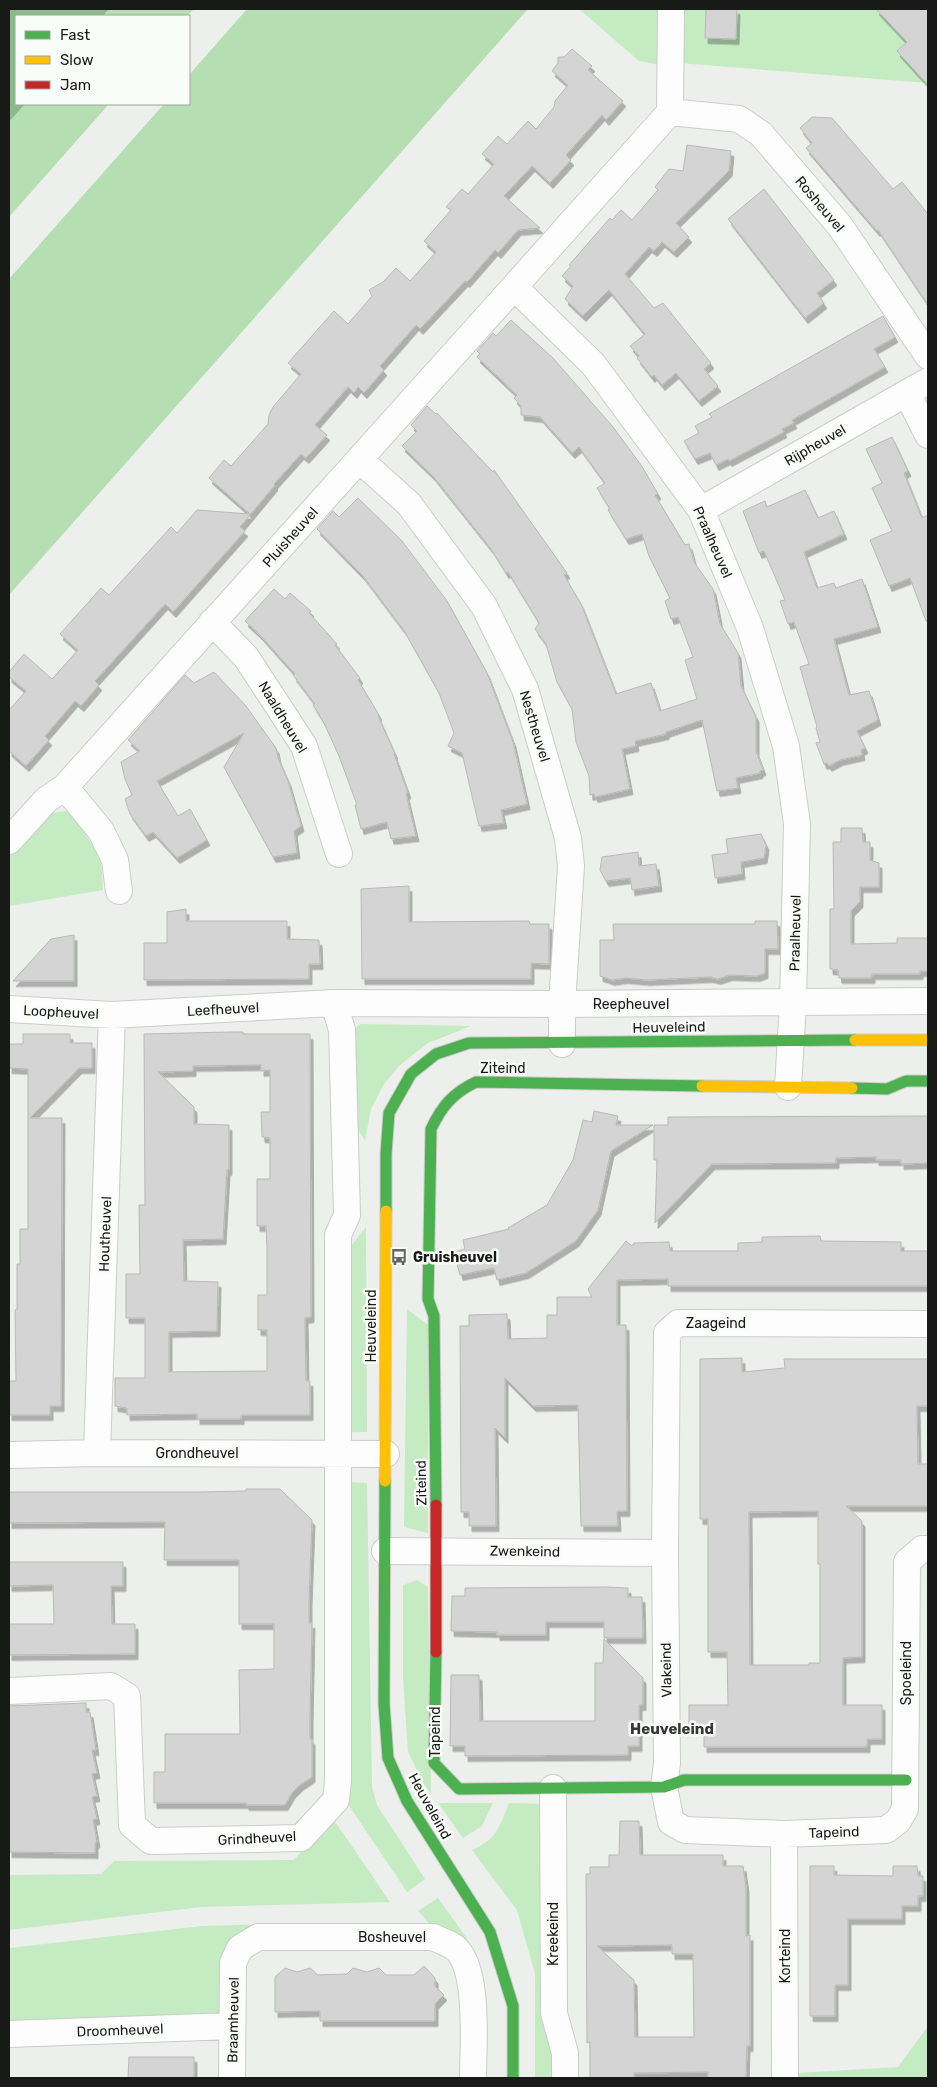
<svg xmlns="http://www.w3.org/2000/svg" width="937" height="2087" font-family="Rubik,sans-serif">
<defs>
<filter id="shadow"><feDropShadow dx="3" dy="5.5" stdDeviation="0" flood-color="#0004"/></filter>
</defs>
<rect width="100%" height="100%" fill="#edefec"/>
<path fill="#c4ebc2" d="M579,9H661L660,65L639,61Z
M680,9H928V83L679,63Z
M67,811L75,817L101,859L103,890L9,906V857L42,817L51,813Z
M361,1024L471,1026L428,1043L400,1065L384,1084L371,1109L365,1141L352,1120L354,1029Z
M366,1227L367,1432H350L348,1250Z
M407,1309L428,1325V1533L404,1527Z
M350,1482L367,1483L372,1787L377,1805L425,1879L407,1892L346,1801Z
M417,1580L428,1587L431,1794L424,1784L408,1752L403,1677V1585Z
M438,1803H493L482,1826L463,1838Z
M509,1803L543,1804L541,2019L555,2050V2078H535V1974L517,1910L472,1850C496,1840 500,1826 509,1803Z
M332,1817L390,1902L201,1907L9,1930V1875L101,1874L114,1861L294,1860Z
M438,1898L466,1937L467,1940L433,1928L418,1911Z
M270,1924L237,1942L225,2016L9,2021V1948L202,1926Z
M928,2026V2078H798V2073L898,2067Z"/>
<path fill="#b5deb2" d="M109,9H194L187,16H103Z
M247,9H528L9,595V279L164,104H189V75Z
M25,104H109L9,217V122Z"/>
<path fill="#89bc86" d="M9,9H109L103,16H16V104H25L9,122Z"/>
<path fill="#d3d4d3" stroke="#b8b9b8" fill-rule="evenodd" filter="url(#shadow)" d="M706,9H737L736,39L705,38Z
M876,9H928V85L897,51L907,42Z
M572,49L592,66L588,70L623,101L606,120L602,115L566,155L571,160L550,183L532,166L504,196L540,228L518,230L498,253L495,250L467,282L465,281L420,329L416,325L380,366L384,370L364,393L358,387L354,393L348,387L315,425L327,435L306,458L301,454L274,484L275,485L240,527L245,531L173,612L165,604L95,681L99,685L81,706L75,701L45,736L49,740L26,766L9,751V710L26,691L9,677V672L24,654L52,679L78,650L60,634L101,588L109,595L171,527L177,533L197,510L250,514L209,478L224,460L231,466L268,424L269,415L273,407L301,374L288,363L334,311L348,324L372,296L369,290L383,282L396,268L410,281L436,252L424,241L451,210L446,207L462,189L468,194L494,164L482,154L498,136L507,144L528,121L536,129L554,107L555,101L568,85L552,71L558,63V57H564Z
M812,117L832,118L893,189L902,182L928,214V305L878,230L877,231L806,148L812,143L800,128Z
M687,145L731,151L729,171L676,223L689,237L674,252L662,242L654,251L649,247L625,274L654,308L663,303L711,363L704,369L718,386L699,401L676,373L662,385L654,375L652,377L637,358L639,356L630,346L645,334L609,290L583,316L565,299L573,286L562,276L571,266L569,265L610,218L612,220L621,210L632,220L658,190L655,187L669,169L683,171Z
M764,189L834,280L817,293L824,303L805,318L728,219Z
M883,316L895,337L874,349L885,367L792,420L794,423L782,429L784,432L729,461L728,459L716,465L710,453L695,459L684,441L699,433L695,426L712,417L709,414Z
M511,320L553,358L613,427L641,465L658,494L655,495L685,545L689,544L694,562L713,589L720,624L738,653L741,686L756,717V751L763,770L760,771V773L736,778L738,788L717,791L702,720L666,732V734L635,741L636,746L622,749L630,789L595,797L594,794L590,795L589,776L576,742L572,709L557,682L546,644L535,629L539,623L508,572L506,573L491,549L433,476L402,446L417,431L411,425L427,406L436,414L437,413L493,472L494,470L567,573L564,575L581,604L616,694L651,683L660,711L697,699L685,660L693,657L678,617L671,619L665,601L670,598L649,556L642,534L626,539L608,510L610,509L597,488L605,483L579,447L572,453L540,417L521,415V406L514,398L517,395L477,357L480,354L477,351L493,333L496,336Z
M892,437L908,471L904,473L922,518L928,515V621H926L910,578L889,586L870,540L892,531L872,488L882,483L866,449Z
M805,490L818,518L834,511L844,534L804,552L817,588L834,583L836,588L862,579L878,627L834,639L849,695L869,691L878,720L857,731L865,748L861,750L862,755L840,760L829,766L827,763L824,764L816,743L820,742L816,728L817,727L800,667L809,664L794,622L788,624L780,601L785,600L764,551L759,553L743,511L765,501L767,507Z
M358,498L402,541L447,601L487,673L513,742L527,804L501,810L504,823L479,826L462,753L448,746L454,733L439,693L415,650L405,632L363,576L317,529L333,511L339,517Z
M274,589L285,599L290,593L311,611L309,613L337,644L335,645L360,678L358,680L379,715L378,716L395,754H394L408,793L406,794L416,836L391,839L387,822L361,829L355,805H357L339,756L324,723L313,705L315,704L293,675L295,674L260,635L245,621Z
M214,672L246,706L276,748L278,758L288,781L301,826L294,831L297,853L273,857L224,767L244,733L157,781L178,816L190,809L207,840L177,858L153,832L146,836L130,814L125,799L132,795L125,779L121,762L140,751L128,740L185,675L194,683Z
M841,828H862L863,842H870V860L879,863V887H860V902L851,911V944L897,943V938H928V971H920V974H872V978H839L838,970L830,969V909H834L833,842H841Z
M761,834L766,845L764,858L741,862L742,874L715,878L712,855L728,853L726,839Z
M638,852L639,866L656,864L659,886L632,890L630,878L606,881L600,870L602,857Z
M409,886V922L529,921L530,924H549V964L531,963V979H362L361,889Z
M186,909V921H287V939L319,940L320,964H309V979L144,980V943H167V912Z
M755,921H777L778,949H765V973L757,976L730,975L718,979L710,977L647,980L625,978L612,980L600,976V940H614L613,924H755Z
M74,935V981H13L51,939Z
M230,1032H243V1034H310L311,1317L305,1318L306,1381H310V1415H241V1419H197V1414L127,1415V1408L115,1406V1378H145V1318H126V1274H140L139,1205H145L144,1034ZM261,1065V1071L270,1070V1112H261L262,1137L270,1138V1179H257V1226H266L267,1248V1295H258V1330H267V1371L169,1372V1332L217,1331L218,1282L184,1281L183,1240L223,1239L227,1170H229V1125L194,1124V1107L158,1072L193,1071V1066Z
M23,1034H70V1043H92V1068H79L30,1118H62L61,1406H50V1415H9V1381H16L15,1310L17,1309V1264H20V1229H28V1069L9,1068V1044H23Z
M594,1111L618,1116L616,1125H653L611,1151L598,1210L576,1241L526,1273L497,1280L494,1268L460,1275L454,1252L465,1249L463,1240L509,1229L508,1228L547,1205L573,1160L583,1120L592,1122Z
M928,1116V1163L901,1164V1160H876V1157L836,1158V1163L712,1164L655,1223L657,1160H654V1125H668V1117Z
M820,1236L821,1241L901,1242V1251H928V1286H668V1279L617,1280V1325H626L627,1511H617L618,1526H581L578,1405L533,1406L505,1378V1438L495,1428L496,1526H469V1512H461L460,1326H469V1315L507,1314L508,1339L547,1338V1315H557V1297H592L588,1289L626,1241L632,1246L634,1243L669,1242L670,1251H738V1243L762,1242V1237Z
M742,1358V1372L785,1368L784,1359H928V1406H917L918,1464H928V1506H846L862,1521V1657L843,1658V1705H882V1739H867V1747H704V1727H689V1705H728L727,1652H708V1519H700V1359ZM818,1511V1564H820V1663H809V1665H750L749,1512Z
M246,1489H280L312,1520L309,1600V1623H312L310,1716V1739H312V1777L300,1785L292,1793L285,1805H246V1803H154V1772H165V1734H240L239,1670L274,1669V1624H239V1560H164L165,1522L9,1523V1492H199L246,1491Z
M9,1562H123V1586H111L112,1624H135V1654L9,1655V1624H54L53,1585L9,1586Z
M604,1587L628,1588V1597H642L643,1638H604V1622H546V1635H497V1632L451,1631L452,1596H465V1588Z
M604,1639L643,1678V1705H639V1746H628V1755L465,1756V1746H450L451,1675H479L480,1721H595V1663H603Z
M86,1703V1712H90L96,1750H92L97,1773L92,1774L97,1796L92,1797L97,1819L93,1820L97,1842L95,1843V1853L9,1852V1706Z
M620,1821H639L640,1855H723V1866H743L746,1887V1936L750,1935V2046H747L746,2078H708V2072L634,2073V2078H590V2042L587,2043L586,1874H590V1867H609V1855H619ZM672,1945V1954H693L694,2037H635L634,1980L597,1946Z
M810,1866H834V1875L893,1876V1866H917L918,1876H923V1896H918V1906H902V1919H848V1985H835V2016H810Z
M424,1966L435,1978V1986L444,1995L435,2004V2021H320V2011L275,2012V1977L285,1968L297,1972L310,1968L318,1975L347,1974L353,1968L367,1972L379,1968L386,1975H414Z
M129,2057H194V2078H128Z"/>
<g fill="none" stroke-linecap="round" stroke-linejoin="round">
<g stroke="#cbcdca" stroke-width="28">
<path id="street" d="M670,112L514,287L593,364L701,510L750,628L786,746L797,824L793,1003L788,1087
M670,112L739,119L761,134L840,226L928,356
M670,112L671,9
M907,393L928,435
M360,460L409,504L484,606L525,689L568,838L571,866L562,1004V1044
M701,510L928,381
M212,622L246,657L304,746L339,854
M65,787L101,831L115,860L119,891
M9,841L46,800L65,787L514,287
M9,1009L112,1015L334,1003L562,1004L928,1001
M928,1324L678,1323L667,1333L665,1553L667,1763L664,1787L671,1822L685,1830L784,1834L886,1830L898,1821L905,1809L907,1562L922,1549H928
M97,1453L112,1015
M9,1455L97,1453L386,1454
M385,1551L665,1553
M9,1691L111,1686L127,1696L132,1825L151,1841L301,1838L336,1800L338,1781V1235L347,1215L342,1030L334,1003
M553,1788L554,2013L565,2053V2078
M784,1834L785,2078
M9,2034L232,2026
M232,2078L233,1963L240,1948L258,1937H433C439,1940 448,1943 454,1947C480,1966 473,2048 473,2078"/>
</g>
<g stroke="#cbcdca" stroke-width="13">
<path id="fast" d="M852,1088L887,1089L906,1081H928
M386,1211V1154L389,1113L411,1074L436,1054L469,1043L855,1040
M385,1481L384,1704L388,1758L407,1801L490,1932L513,2006V2078
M436,1505L434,1316L428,1299L431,1129C442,1106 453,1093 476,1082L702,1086
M436,1652L434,1763L459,1789L664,1787L684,1780H906"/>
</g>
<g stroke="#cbcdca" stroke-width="13">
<path id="slow" d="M855,1040H928
M702,1086L852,1088
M385,1481L386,1211"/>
</g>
<g stroke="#cbcdca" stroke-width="13">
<path id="jam" d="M436,1652V1505"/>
</g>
<use href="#street" stroke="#fcfdfc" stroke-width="26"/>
<use href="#fast" stroke="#4caf50" stroke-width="11"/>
<use href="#slow" stroke="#ffc107" stroke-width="11"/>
<use href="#jam" stroke="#c62828" stroke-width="11"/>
</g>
<defs>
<g id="bus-bare" transform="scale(1.35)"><path d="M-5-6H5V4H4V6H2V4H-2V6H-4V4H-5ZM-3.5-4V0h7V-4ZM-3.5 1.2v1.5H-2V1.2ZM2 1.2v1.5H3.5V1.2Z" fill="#636562" stroke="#f9fdf9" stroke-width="2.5" paint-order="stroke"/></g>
</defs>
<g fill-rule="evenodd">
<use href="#bus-bare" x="399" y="1257"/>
</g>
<g text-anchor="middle" stroke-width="5" stroke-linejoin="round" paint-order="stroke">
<g font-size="14" fill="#181a18" stroke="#f9fdf9">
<text transform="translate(820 204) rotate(50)" y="5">Rosheuvel</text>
<text transform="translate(815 445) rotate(-30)" y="5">Rijpheuvel</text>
<text transform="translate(290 537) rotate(-48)" y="5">Pluisheuvel</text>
<text transform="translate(713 542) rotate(66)" y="5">Praalheuvel</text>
<text transform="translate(283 717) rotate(59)" y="5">Naaldheuvel</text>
<text transform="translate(535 726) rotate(73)" y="5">Nestheuvel</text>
<text transform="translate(795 933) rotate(-89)" y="5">Praalheuvel</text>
<text x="631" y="1009">Reepheuvel</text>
<text transform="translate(223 1009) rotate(-3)" y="5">Leefheuvel</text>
<text transform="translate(61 1012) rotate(3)" y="5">Loopheuvel</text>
<text transform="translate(669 1027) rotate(-1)" y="5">Heuveleind</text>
<text x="503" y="1073">Ziteind</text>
<text transform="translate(105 1234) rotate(-88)" y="5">Houtheuvel</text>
<text x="716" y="1328">Zaageind</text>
<text transform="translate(371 1326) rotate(-90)" y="5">Heuveleind</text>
<text x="197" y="1458">Grondheuvel</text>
<text transform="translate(421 1483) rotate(-91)" y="5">Ziteind</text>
<text transform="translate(525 1551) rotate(1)" y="5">Zwenkeind</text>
<text transform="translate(666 1670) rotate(-91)" y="5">Vlakeind</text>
<text transform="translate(906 1673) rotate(-90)" y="5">Spoeleind</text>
<text transform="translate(435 1732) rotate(-90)" y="5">Tapeind</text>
<text transform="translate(430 1806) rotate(61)" y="5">Heuveleind</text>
<text transform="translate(834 1832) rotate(-2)" y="5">Tapeind</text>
<text transform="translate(257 1838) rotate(-3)" y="5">Grindheuvel</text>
<text transform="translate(553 1934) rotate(-90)" y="5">Kreekeind</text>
<text x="392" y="1942">Bosheuvel</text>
<text transform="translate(785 1956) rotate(-90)" y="5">Korteind</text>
<text transform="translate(233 2020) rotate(-89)" y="5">Braamheuvel</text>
<text transform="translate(120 2030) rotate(-2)" y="5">Droomheuvel</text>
</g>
<g font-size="14" font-weight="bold" fill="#181a18" stroke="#f9fdf9" text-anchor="start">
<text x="413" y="1262">Gruisheuvel</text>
</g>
<g font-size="15" font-weight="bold" fill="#343734" stroke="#f9fdf9">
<text x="672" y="1734">Heuveleind</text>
</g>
</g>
<rect width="937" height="2087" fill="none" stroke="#181a18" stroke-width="20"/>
<rect x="15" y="15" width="175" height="90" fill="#f9fdf9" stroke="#9fa29f"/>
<rect x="25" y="31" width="25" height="8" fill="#4caf50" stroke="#9fa29f"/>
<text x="60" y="40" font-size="15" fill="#181a18">Fast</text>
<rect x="25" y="56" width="25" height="8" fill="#ffc107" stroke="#9fa29f"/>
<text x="60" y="65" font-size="15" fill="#181a18">Slow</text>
<rect x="25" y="81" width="25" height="8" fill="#c62828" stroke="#9fa29f"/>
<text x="60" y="90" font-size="15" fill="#181a18">Jam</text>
</svg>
